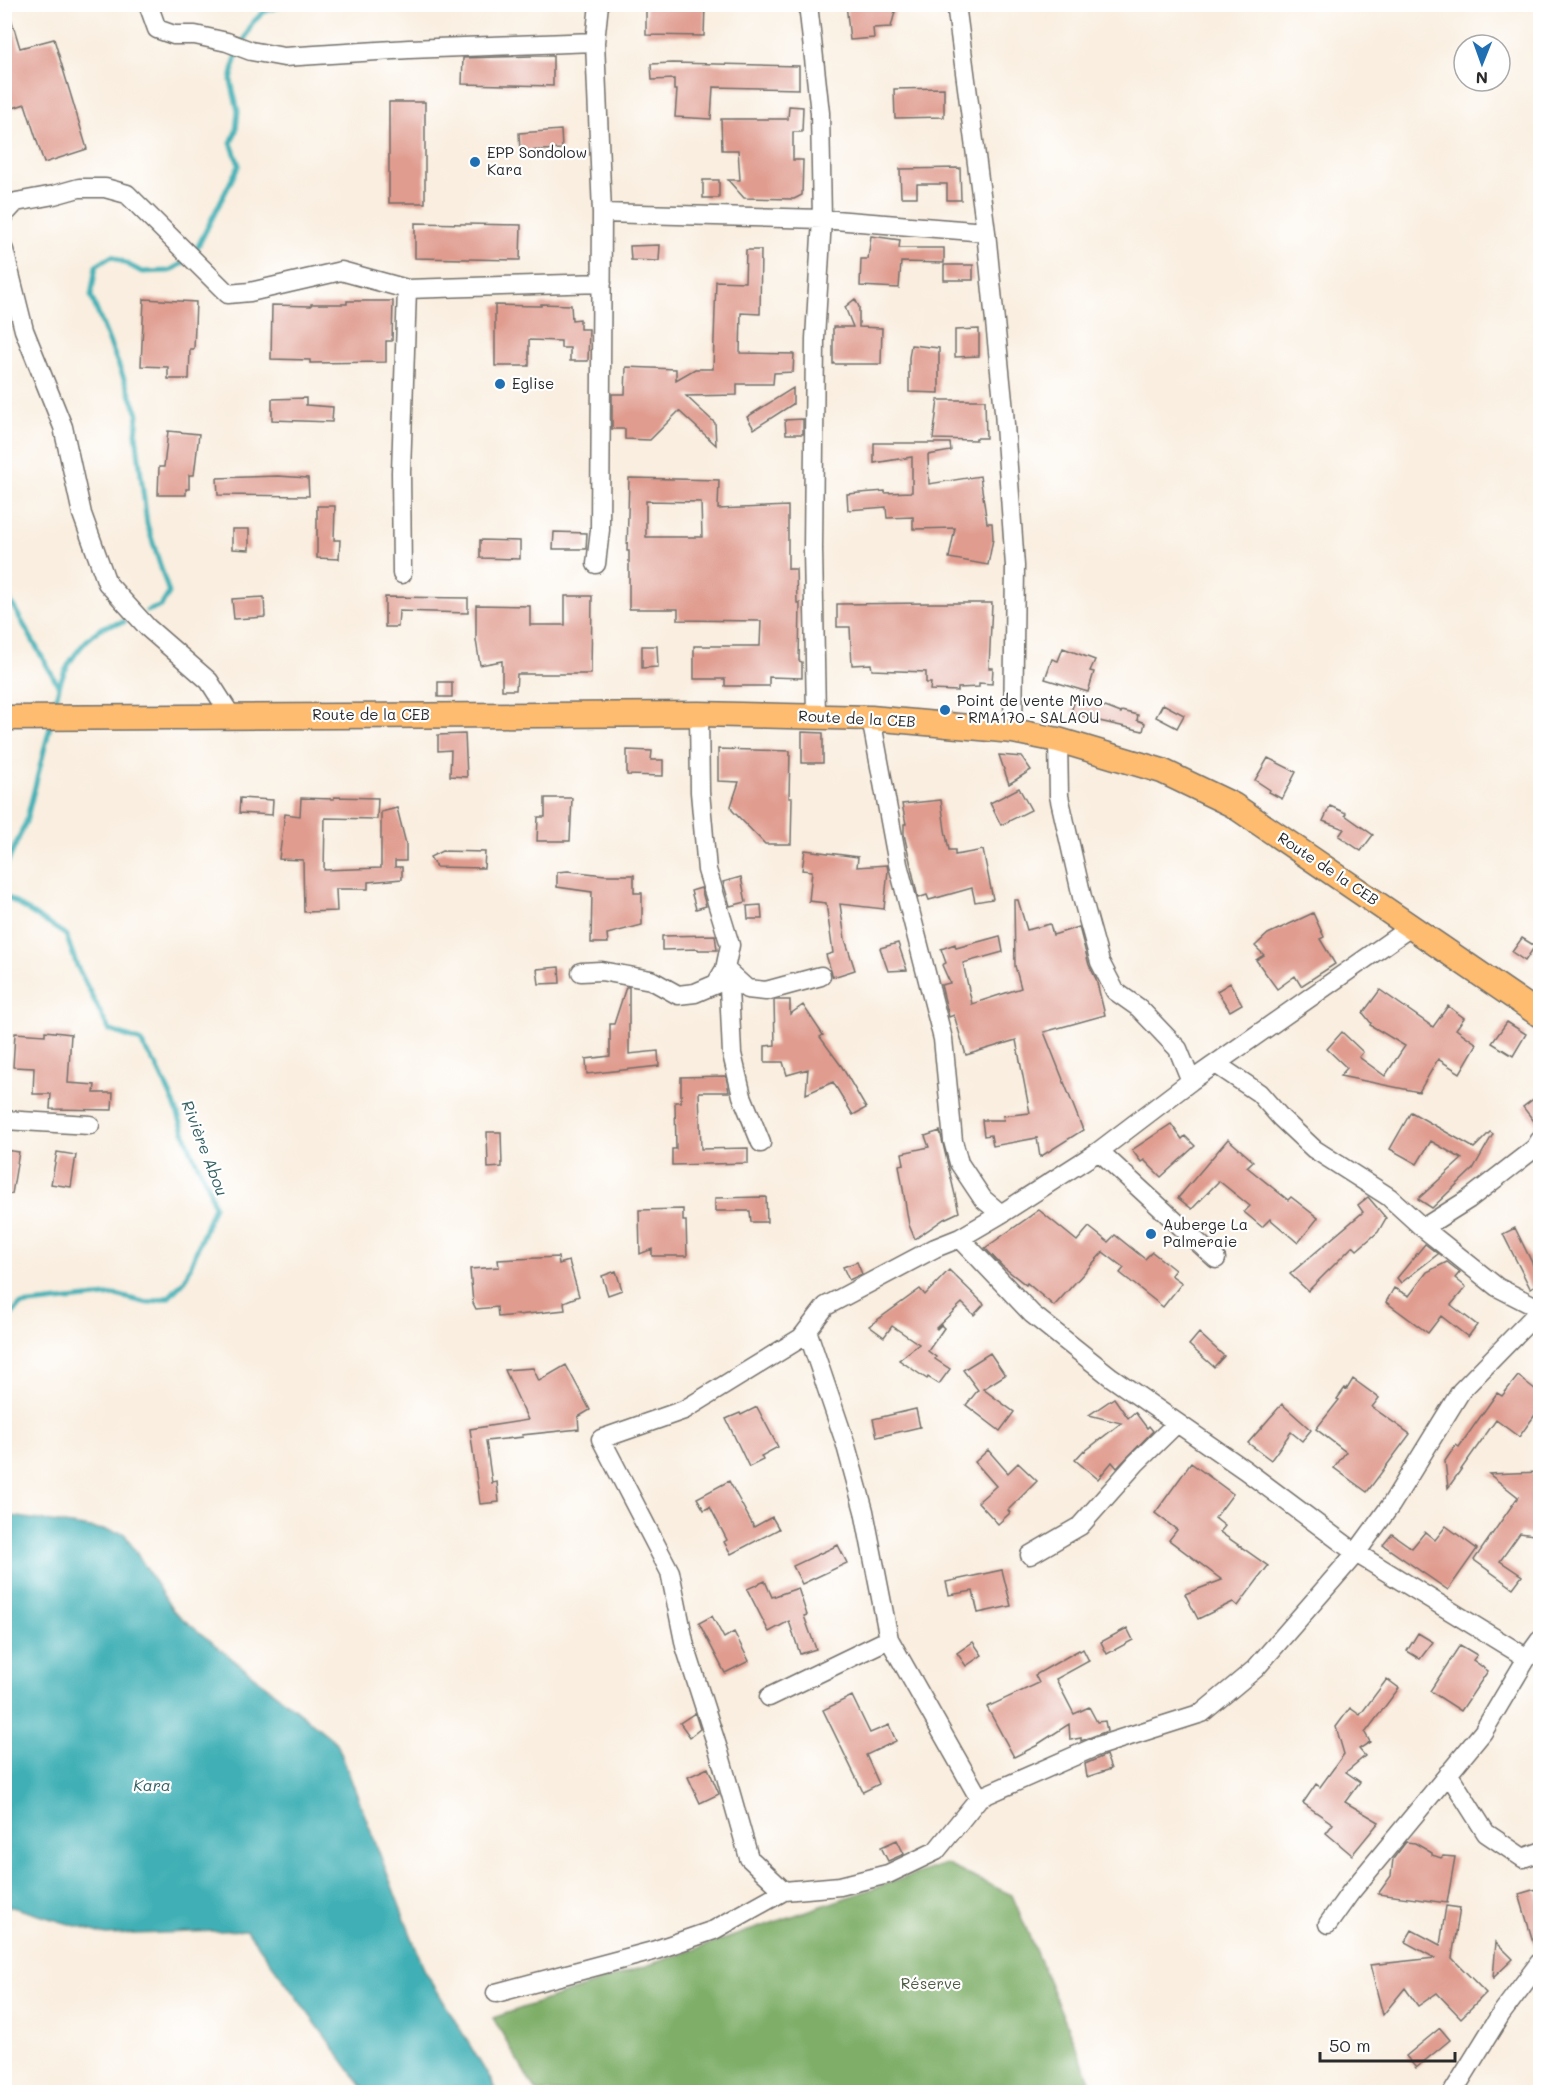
<svg xmlns="http://www.w3.org/2000/svg" width="1545" height="2097" font-family="Mali,sans-serif">
<rect width="100%" height="100%" fill="#fff"/>
<filter id="ink" filterUnits="userSpaceOnUse"><feTurbulence type="fractalNoise" baseFrequency=".0167" numOctaves="2"/><feDisplacementMap in="SourceGraphic" scale="12" xChannelSelector="R" yChannelSelector="G"/><feConvolveMatrix kernelMatrix="1 2 1 2 8 2 1 2 1" color-interpolation-filters="sRGB"/></filter>
<filter id="wash" filterUnits="userSpaceOnUse"><feTurbulence type="fractalNoise" baseFrequency=".008" numOctaves="4" result="noise"/><feDisplacementMap in="SourceGraphic" scale="24" xChannelSelector="R" yChannelSelector="G"/><feGaussianBlur stdDeviation="1.35" result="paint"/><feColorMatrix in="noise" values="0 0 0 0 0 0 0 0 0 0 0 0 0 0 0 0 0 1.4 0 .05"/><feComposite in="paint" operator="in"/></filter>
<g filter="url(#wash)">
<rect width="100%" height="100%" fill="#f9eedf"/>
<path fill="#7eae68" stroke="#546c4a" stroke-width="1.5" d="M945,1864L1012,1895L1095,2092H536L493,2018Z"/>
<path fill="#3fb0b6" stroke="#356e70" stroke-width="1.5" d="M5,1515L124,1533L173,1611L337,1743L424,1969L498,2092H366L247,1930L106,1935L12,1907H5Z"/>
<g fill="none" stroke-linecap="round" stroke-linejoin="round">
<path stroke="#3fb0b6" stroke-width="5" d="M4,590L59,687L53,711
M147,611L161,606L169,593L147,524L136,434L138,414L91,296L96,266L112,256L142,272L169,271L192,258L239,165L231,143L236,131L238,111L231,81L235,60L252,23L264,12L286,4
M59,687C64,666 83,641 100,629C106,624 116,624 124,622
M4,870L26,822L51,723
M4,895L66,935L77,966L109,1030L140,1041L157,1067L174,1103L191,1151L208,1185L214,1206L185,1280L169,1297L148,1303L116,1295L20,1305L4,1324"/>
</g>
<g id="blocks">
<path fill="#e09c8f" fill-rule="evenodd" d="M646,4H705L704,36L646,35Z
M846,4H897L891,27L873,28L874,38L850,40Z
M8,8L20,48L54,39L87,149L44,163L25,104L13,108L4,83V9Z
M531,56H553V86L462,84L463,58Z
M673,63L799,66V89L713,87L711,119L675,117L677,90H674V79L652,80L651,64Z
M944,88V117L895,118L894,89Z
M389,102H425V203H389Z
M789,106L803,107L802,132H793V160H803L802,195L794,199L744,198L728,180H740L738,150H722L721,119H788Z
M561,130L562,149L520,151L519,133Z
M960,168L961,200H947V184H917V197H901L900,169Z
M703,180H719V198H703Z
M415,223L521,225L520,260L415,258Z
M871,236L900,240L899,248H944V263L901,262L899,288L860,286L861,259H868Z
M660,245L659,261L631,260L630,246Z
M746,250H761L760,314L741,313L740,353L794,354L793,372L774,373L773,384H737V395L686,396L715,423L716,445L679,411L650,440L625,439V429H612V394H625L626,367L676,369V380L695,369H713L716,281L745,282Z
M944,265H973V280H944Z
M144,299L196,302L194,349H190L189,379H168V367L141,366Z
M855,299L859,307V327L882,328L881,364H833V327H853L845,307Z
M347,301H393L392,341H386V362L310,363V360L271,359L272,305L311,306V304H347Z
M541,304L571,305L572,320L580,319V329H589L588,361H570V348H561V341L529,340V366H495V305L541,306Z
M979,329V356L955,357V330Z
M911,345L939,348V393L909,392V358Z
M793,388V404L754,429L747,417Z
M306,398V405L333,407L332,422L272,420V399Z
M938,400H985L986,438H976V440L933,439Z
M803,419V434H786L785,420Z
M168,431L199,434L194,475H189V489H186V495H158L159,467H164Z
M874,443H950L951,451L928,455L929,484L980,476L987,523H992L993,539L988,565L949,558L955,528L913,529V517L887,518L886,507L848,510L847,494L885,491V493L912,492V457L874,463Z
M278,476L308,478L309,496L218,495L217,478Z
M629,478L719,480L718,509L788,506V569H796L797,603H800L799,661L802,662V678L769,677V686H725V679H694V646H760L761,621L678,620V609H629V551H627ZM646,501L701,502L702,537H646Z
M317,506H335L334,540H340L339,559L317,558Z
M232,529H249V550L232,549Z
M554,532L587,533L586,549H553Z
M480,540L520,541V559L480,558Z
M565,596H592L591,674H517L516,690H502V661L480,665L476,640V605L530,606V625H565Z
M264,597L265,617L234,619L232,599Z
M385,597L468,598V613L399,611L398,627H385Z
M931,603H992L989,668H993L992,684L979,683V687L958,688V691L930,690L931,683H926V672L872,670L871,664L852,665L850,627H837V604Z
M642,646H657L658,667L642,668Z
M1063,648L1095,660L1090,671L1094,672L1088,692L1045,679L1052,659L1058,661Z
M438,682H452V697H438Z
M1076,696L1121,713L1122,711L1138,715L1137,720L1145,723L1143,731L1095,720L1071,712Z
M1163,704L1184,715L1177,728L1156,717Z
M802,732L823,733V763H802Z
M465,734L467,777L450,776L451,750L438,751V735Z
M718,749L790,751L789,798H792L791,844H765L732,810L731,806L739,782L718,781Z
M627,750L652,751L651,760H663V776L627,775Z
M999,755L1022,757L1031,770L1009,784Z
M1268,758L1296,772L1282,799L1269,792L1270,790L1255,780Z
M1019,788L1031,810L1001,825L990,803Z
M334,797L378,798L377,819L325,818L324,870L381,868V812L397,808L406,844V861H395V867H402V879L368,882V889H336L337,911L304,912L303,860L279,859L285,814L300,816L301,798L334,799Z
M240,798L273,800L272,815L239,813Z
M545,798H572L570,841H537L538,817H545Z
M941,800L945,830L949,850H955V855L983,850L993,899L975,902L972,888L929,900L927,895L918,898L904,834V824H906L902,804Z
M1330,806L1346,813L1345,815L1373,835L1361,851L1339,836L1344,829L1323,821Z
M805,850L858,857L857,867L887,865L888,870L884,909L840,904L845,939L855,970L833,977L826,955L833,953L826,903L809,901L812,871L802,870Z
M442,851L485,852L484,868L436,867L430,857Z
M568,871L605,875H634V893H642V925L607,934L608,943H591L592,892L557,887V872Z
M741,877L746,902L730,906L723,882Z
M701,888L706,906L696,909L691,891Z
M1014,900H1018L1027,930L1050,924L1053,935L1079,927L1089,965L1096,979L1105,1015L1044,1032L1083,1130L1040,1157L1037,1138L993,1146L991,1135L984,1136L982,1120H1004L1003,1116L1030,1113L1016,1040L966,1055L954,1015L949,1017L941,985L950,983L942,965L946,963L941,949L955,944L956,948L1000,936L1003,952L963,963L972,1004L1021,988L1015,966Z
M761,905L762,919H748L747,906Z
M1313,913L1324,937L1320,939L1335,964L1301,986L1295,976L1277,989L1256,960L1264,955L1255,946L1268,934Z
M715,935L717,950H698V949L662,950V936Z
M1522,938L1535,946L1525,961L1512,952Z
M898,943L907,970L888,971L880,948Z
M559,967L560,983L539,984L537,969Z
M1230,983L1242,1004L1230,1011L1217,991Z
M626,987H629V1054L658,1051L659,1066L587,1074L586,1059L610,1056V1024H614Z
M1380,990L1433,1027L1448,1006L1464,1018L1456,1029L1477,1044L1460,1073L1438,1059L1419,1092L1340,1076L1347,1068L1327,1049L1342,1032L1363,1052L1359,1057L1385,1076L1405,1046L1370,1025L1371,1023L1363,1013Z
M774,1000H790V1014L803,1005L823,1035L820,1037L842,1067L866,1108L853,1115L833,1082L806,1094L808,1069L787,1075L783,1062H765V1046L775,1045Z
M1507,1022L1526,1034L1513,1056L1492,1043Z
M45,1031L71,1034L68,1083L95,1085L94,1093H113L112,1110L50,1109L51,1094H33L34,1068L13,1067L15,1033L45,1035Z
M726,1076L729,1092H699L701,1149L748,1148V1163L672,1165V1149H676L675,1102H681V1077Z
M1540,1094V1129L1523,1107Z
M1411,1112L1474,1148L1490,1132L1493,1134L1473,1169L1432,1208L1418,1199L1462,1159L1431,1141L1417,1164L1390,1149Z
M1171,1124L1182,1139L1185,1136L1195,1146L1161,1177L1144,1160L1141,1162L1132,1150Z
M940,1131L959,1212L944,1219L915,1239L909,1225L899,1165L904,1164L902,1153L929,1147L925,1136Z
M487,1132H501L502,1167L488,1168Z
M1228,1139L1253,1161L1247,1167L1288,1200L1291,1197L1318,1218L1298,1243L1270,1219L1262,1227L1244,1212L1250,1206L1219,1181L1192,1209L1178,1198Z
M4,1150L19,1152L12,1194L4,1193Z
M57,1152L76,1155L71,1187L51,1184Z
M766,1197L767,1222H751L750,1211H715V1198Z
M1368,1197L1386,1218L1378,1232L1357,1250L1353,1246L1308,1291L1290,1274L1363,1212L1358,1205Z
M683,1209V1221H686L687,1256H652V1249L640,1254L639,1210Z
M1039,1210L1077,1241L1089,1227L1108,1242L1115,1235L1145,1259L1152,1252L1175,1270L1171,1275L1182,1283L1163,1307L1120,1273L1124,1268L1103,1252L1054,1306L1027,1283L1026,1285L1002,1266L985,1248Z
M1515,1228L1540,1279V1283L1530,1288L1503,1234Z
M1425,1244L1438,1254L1401,1283L1397,1278Z
M558,1257L559,1264L569,1261L579,1296L564,1302L565,1310L498,1317L497,1307L476,1309L473,1303L470,1269L499,1267L498,1260Z
M857,1262L862,1274L849,1280L843,1267Z
M1447,1262L1460,1272L1455,1278L1466,1287L1451,1305L1477,1325L1468,1337L1441,1316L1428,1333L1386,1302L1394,1288L1409,1296L1427,1272Z
M949,1270L984,1304L974,1315L962,1303L936,1328L937,1329L941,1325L944,1328L928,1351L936,1357L935,1359L950,1369L939,1384L928,1377L927,1379L899,1360L919,1344L892,1326L884,1337L869,1326L920,1289L925,1295Z
M616,1271L622,1290L608,1295L602,1276Z
M1199,1333L1224,1356L1214,1367L1189,1345Z
M990,1353L1005,1375L983,1389L1014,1412L1000,1431L966,1405L978,1390L963,1370Z
M566,1365L590,1410L578,1417L579,1429L522,1435L523,1437L486,1441L492,1483L497,1482L499,1502L480,1504L470,1429L528,1420L505,1370L533,1368L539,1381Z
M1518,1376L1540,1393V1408L1519,1437L1496,1420L1448,1488L1445,1461L1456,1445L1459,1447L1497,1393L1502,1396Z
M1353,1379L1379,1398L1372,1407L1410,1434L1367,1492L1334,1468L1346,1452L1316,1429L1339,1400L1337,1399L1345,1388L1347,1389Z
M1114,1398L1128,1418L1135,1412L1147,1428L1149,1426L1153,1431L1117,1468L1112,1462L1098,1479L1075,1460L1084,1450L1085,1451L1121,1423L1089,1415Z
M1282,1404L1311,1430L1302,1441L1291,1432L1271,1460L1248,1443Z
M757,1407L778,1447L761,1456L763,1460L749,1467L726,1419L740,1413L741,1415Z
M916,1409L920,1427L877,1437L873,1419Z
M988,1450L1008,1473L1018,1463L1037,1481L1008,1510L1010,1513L998,1524L978,1502L996,1486L975,1462Z
M1191,1463L1233,1494L1215,1518L1225,1526L1220,1532L1268,1566L1238,1606L1233,1602L1198,1619L1185,1594L1222,1580L1169,1540L1177,1530L1155,1513Z
M1540,1472V1536L1520,1533L1500,1561L1522,1576L1513,1588L1474,1560L1518,1497L1489,1474Z
M729,1481L754,1527L772,1517L779,1529L731,1554L724,1542L727,1540L710,1507L704,1510L697,1498Z
M1446,1526L1477,1549L1448,1590L1383,1545L1392,1534L1412,1548L1425,1532L1435,1540Z
M838,1545L847,1563L802,1584L793,1566Z
M1002,1570L1011,1606L978,1613L973,1591L949,1595L946,1582Z
M765,1581L772,1597L798,1588L807,1615L804,1616L816,1649L800,1654L789,1621L769,1632L747,1589Z
M712,1616L724,1638L734,1632L749,1661L725,1673L699,1623Z
M1127,1628L1133,1640L1107,1654L1101,1642Z
M1418,1633L1433,1642L1420,1659L1407,1651Z
M973,1642L982,1655L966,1666L957,1653Z
M1460,1645L1477,1655L1473,1660L1488,1671L1461,1711L1430,1691Z
M1083,1649L1089,1661L1056,1679L1074,1714L1089,1707L1097,1722L1105,1721L1107,1731L1081,1741V1738L1070,1740L1069,1724L1038,1744V1745L1014,1757L987,1707L1039,1683L1035,1675L1079,1650L1080,1651Z
M1387,1679L1399,1688L1365,1733L1370,1742L1359,1749L1365,1756L1346,1772L1360,1782L1345,1802L1379,1822L1352,1855L1326,1833L1333,1824L1303,1803L1316,1784L1320,1787L1344,1754L1336,1727L1350,1708L1360,1715Z
M852,1696L870,1733L889,1725L896,1741L866,1755L879,1784L863,1792L823,1710Z
M695,1713L700,1729L690,1737L680,1723Z
M1106,1755L1111,1769L1087,1777L1085,1764Z
M708,1768L719,1794L700,1803L688,1777Z
M897,1840L904,1854L888,1861L881,1847Z
M1406,1842L1415,1843L1432,1853V1855L1441,1858L1443,1856L1455,1857L1447,1903L1378,1894L1391,1876L1393,1859Z
M1536,1889L1540,1903V1951L1536,1952L1519,1894Z
M1446,1906L1460,1908L1452,1958L1486,1993L1461,2018L1437,1993L1418,2006L1405,1988L1383,2015L1370,1965L1435,1958L1405,1942L1412,1930L1440,1945Z
M1496,1942L1513,1959L1493,1978Z
M1440,2028L1450,2040L1416,2068L1406,2056Z"/>
</g>
</g>
<g filter="url(#ink)">
<use href="#blocks" fill-opacity="0" stroke="#736f6a" stroke-width="1.5"/>
<g fill="none" stroke-linecap="round" stroke-linejoin="round">
<g stroke="#736f6a" stroke-width="21">
<path id="minor" d="M148,4L157,29L174,35H195L227,42L251,51L284,57L409,49L595,42
M808,4L820,113L822,219L815,339L813,549L816,716
M956,4L986,232L1004,411L1015,566L1013,731
M602,213L822,219L986,232
M4,215L16,202L54,195L79,188H105L127,194L228,294L250,292L341,271L407,289L602,283
M4,250L24,330L63,427L82,514L107,583L148,628L209,681L232,717
M596,564L600,530L602,213L595,42L599,4
M402,574L401,472L407,289
M871,718L898,864L943,1039L953,1141L959,1163L983,1199L1001,1214
M1058,740L1059,796L1082,897L1100,962L1115,991L1139,1008L1178,1049L1191,1081
M581,972L601,971L651,980L678,995L695,993L716,984L725,969L730,945L707,870L700,792L699,714
M1216,1064L1259,1093L1281,1118L1314,1149L1389,1197L1423,1228L1497,1287L1540,1309
M4,1120L90,1125
M761,1143L742,1096L732,1054L729,987L725,969L747,989L766,991L821,976
M1099,1151L1216,1259
M1423,1228L1469,1199L1535,1148L1540,1140
M960,1238L1032,1314L1111,1377L1245,1470L1356,1553L1527,1658
M807,1330L845,1442L864,1511L889,1639L979,1798
M1030,1555L1080,1526L1136,1463L1176,1424
M769,1697L889,1639
M1448,1773L1486,1833L1523,1858L1540,1852
M784,1891L749,1858L719,1752L685,1646L670,1572L601,1439L684,1410L801,1338L826,1306L935,1248L960,1238L1001,1214L1099,1151L1191,1081L1412,926
M1328,1924L1350,1893L1483,1732L1527,1658L1540,1640
M496,1993L653,1951L714,1930L784,1891L840,1886L888,1874L936,1851L979,1798L1095,1747L1202,1713L1255,1669L1356,1553L1391,1505L1461,1391L1540,1310
M1453,2092L1501,2014L1540,1962"/>
</g>
<g stroke="#736f6a" stroke-width="27">
<path id="major" d="M4,718L699,714L871,718L1013,731L1058,740L1162,771L1233,805L1540,1015"/>
</g>
<use href="#minor" stroke="#fff" stroke-width="18"/>
<use href="#major" stroke="#fdbc70" stroke-width="24"/>
</g>
</g>
<g fill="#1f6fb2" stroke="#fff" stroke-width="2">
<circle cx="475" cy="162" r="6"/>
<circle cx="500" cy="384" r="6"/>
<circle cx="945" cy="710" r="6"/>
<circle cx="1151" cy="1234" r="6"/>
</g>
<g text-anchor="middle" stroke-width="4.5" stroke-linejoin="round" paint-order="stroke">
<g font-size="15" fill="#2b2b2b" stroke="#fff" text-anchor="start">
<text x="487" y="158">EPP Sondolow<tspan x="487" dy="17">Kara</tspan></text>
<text x="512" y="389">Eglise</text>
<text x="957" y="706">Point de vente Mivo<tspan x="957" dy="17">- RMA170 - SALAOU</tspan></text>
<text x="1163" y="1230">Auberge La<tspan x="1163" dy="17">Palmeraie</tspan></text>
</g>
<g font-size="15" fill="#2b2b2b" stroke="#fff">
<text x="371" y="720">Route de la CEB</text>
<text transform="translate(857 719) rotate(3)" y="5">Route de la CEB</text>
<text transform="translate(1328 869) rotate(34)" y="5">Route de la CEB</text>
</g>
<g font-size="15" fill="#4d5b42" stroke="#fff">
<text x="931" y="1989">Réserve</text>
</g>
<g font-size="16" font-style="italic" fill="#336063" stroke="#fff">
<text transform="translate(205 1148) rotate(69)" y="6">Rivière Abou</text>
<text x="152" y="1791">Kara</text>
</g>
</g>
<rect width="1545" height="2097" fill="none" stroke="#fff" stroke-width="24"/>
<g transform="translate(1482 63) rotate(181)"><circle r="28" fill="#ffffff" stroke="#aaaaaa" stroke-width="1.5"/>
<path d="M0-4.5L10 22L0 15L-10 22Z" fill="#1f6fb2"/>
<text y="-9" font-size="16" font-weight="bold" text-anchor="middle" fill="#2b2b2b">N</text>
</g>
<path d="M1320 2052v9h135v-9" fill="none" stroke="#2b2b2b" stroke-width="3"/>
<text x="1329" y="2052" font-size="18" fill="#2b2b2b" stroke="#ffffff" stroke-width="4.5" paint-order="stroke">50 m</text>
</svg>
